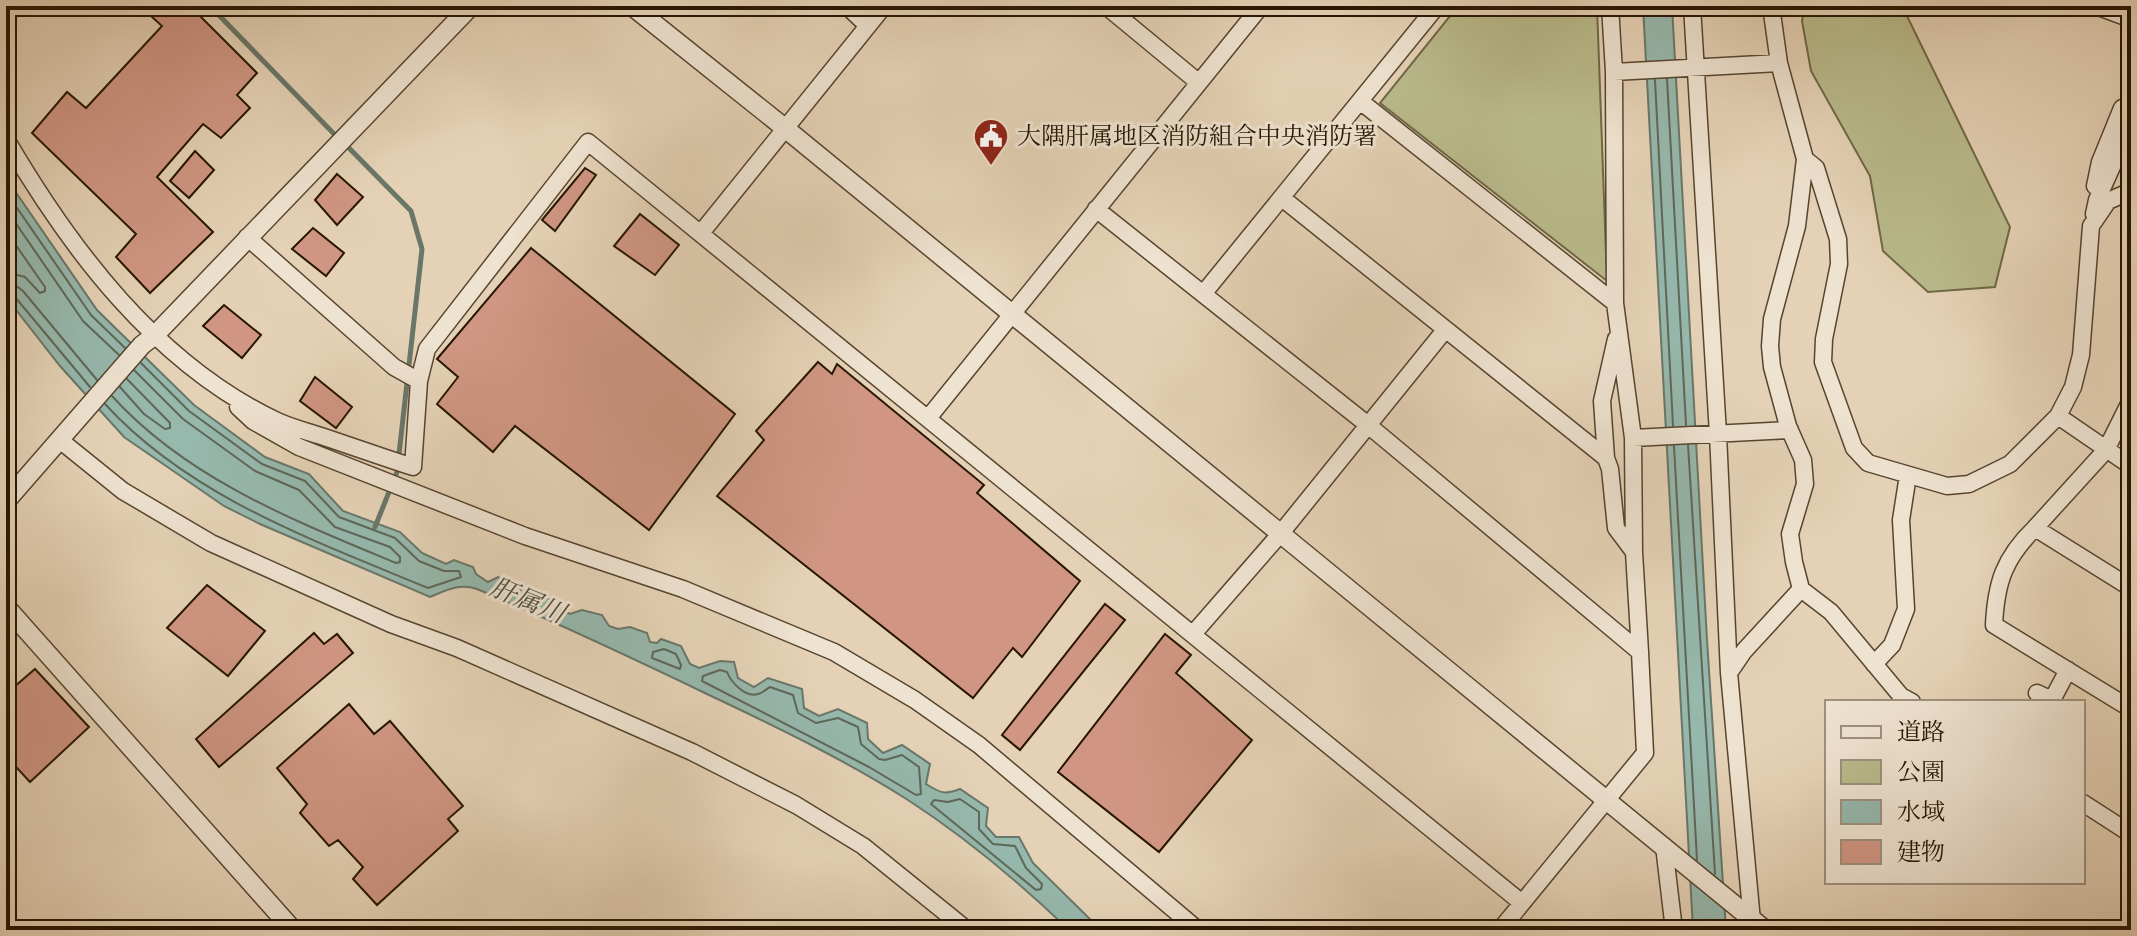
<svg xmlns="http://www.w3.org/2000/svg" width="2137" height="936" font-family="Cardo,'Noto Serif JP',serif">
<rect width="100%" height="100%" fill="#e5d2b6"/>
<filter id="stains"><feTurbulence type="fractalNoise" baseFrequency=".0025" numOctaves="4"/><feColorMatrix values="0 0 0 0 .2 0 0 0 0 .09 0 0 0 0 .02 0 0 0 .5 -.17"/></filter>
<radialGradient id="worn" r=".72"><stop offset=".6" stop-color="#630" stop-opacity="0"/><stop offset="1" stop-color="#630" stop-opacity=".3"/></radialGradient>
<path fill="#b9ba8b" stroke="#706846" stroke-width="2" d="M1458,6H1597L1607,281L1380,103Z
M1805,6H1904L1905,12L2010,227L1995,287L1928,292L1883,251L1870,176L1811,71L1802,21Z"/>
<path fill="#96b8ad" stroke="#697769" stroke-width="2" d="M1643,6H1672L1707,640L1726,930H1693Z
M6,178L97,310L194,405L265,457L309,474L343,511L400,532L422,553L446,564L454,560L473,567L476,574L488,582L498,577L513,583L515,588L520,590L525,587L547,595L552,606L570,614L582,610L602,615L609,626L618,629L630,627L647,633L650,642L657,643L661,639L681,646L690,664L699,668L720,661L734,662L738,678L754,687L768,678L802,689L804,708L819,716L838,709L867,723L868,739L883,753L902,745L930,764L926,784C940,793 945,795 960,789L988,808L986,826L996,837H1019L1033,863L1101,930H1069C1020,883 965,837 908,800C845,760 777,727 709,695C632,658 556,622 477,589C459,583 447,590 430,597L260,524L224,506L124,437L60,366L6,297Z"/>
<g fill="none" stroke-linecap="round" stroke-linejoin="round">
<path stroke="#5e6758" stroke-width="2" d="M1667,79L1686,425
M1655,80L1673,426
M6,192L91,315L125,348
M6,209L83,321L119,355
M6,231L45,287V291L40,293L25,277L6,272
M6,284L15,285L23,291L97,380
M6,294L15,297L90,387
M120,387L144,414L165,429L170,428V423L127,379
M112,396C187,479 295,521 396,563L400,562V557L390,547L335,527L299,490L255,471L183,419L134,370
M105,404C190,497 315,541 428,588L461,577L459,571H444L419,561L395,538L339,517L305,481L262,464L189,411L141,363
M1688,445L1715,874
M1674,446L1697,860
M664,649L676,654L681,665L680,669L652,658L653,652Z
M720,670L727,672C731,682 745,698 758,694C763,693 766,689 770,687L793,695L798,713L816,723L838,718L858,727L861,744L879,759L885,760L902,755L919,767L921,794L916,795L869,767L702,681L703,676Z
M960,799L979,812V829L993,844L1015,846L1026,868L1042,884L1041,889L1036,890L931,804L934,800L948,802Z"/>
<path stroke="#697769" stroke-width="5" d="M210,6L337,137
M345,144L411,211L422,249L397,472L375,527"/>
</g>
<path fill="#d09683" stroke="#261602" stroke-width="2" d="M140,6H190L257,73L237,95L250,108L221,138L203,124L157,177L213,232L150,293L116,257L136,234L32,133L67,92L86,108L162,26Z
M195,151L214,170L189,198L170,181Z
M585,168L596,175L555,231L542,220Z
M337,174L363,197L337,225L315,200Z
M640,214L679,245L655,275L614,246Z
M313,228L344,253L326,276L292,249Z
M531,248L735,414L649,530L515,426L493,452L437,404L458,377L437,359Z
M224,305L261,335L242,358L203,326Z
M818,362L832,374L837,364L984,485L977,493L1080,581L1022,657L1013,648L973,698L717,496L764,440L756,431Z
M315,377L352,407L336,428L300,401Z
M207,585L265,631L228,676L167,628Z
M1105,604L1125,620L1020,750L1002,735Z
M314,633L324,644L337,634L353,653L219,767L196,739Z
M1165,634L1191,655L1176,673L1252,740L1159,852L1058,772Z
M35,669L89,727L30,782L6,756V694Z
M349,704L374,734L390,721L463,806L448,819L458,831L377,905L353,879L363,867L338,840L329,846L300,813L307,804L277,768Z"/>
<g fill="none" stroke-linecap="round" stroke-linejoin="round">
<g stroke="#56452f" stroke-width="19">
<path id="minor" d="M231,6H233
M847,6L868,26
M1106,6L1198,82
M1610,6L1614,72L1615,303L1633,438L1634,552L1640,652
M1692,6L1718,434L1729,673L1752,921
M1771,6L1779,63L1805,159L1797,226L1772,319L1770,346L1772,367L1788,426L1803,460L1805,484L1790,534L1794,562L1801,589L1831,612L1901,696L1912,702
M2096,6L2131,19
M1614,72L1779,63
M1360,101L1615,303
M6,139C71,250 156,363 275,420C289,427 306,431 321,436C351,446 382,457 413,467L419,381L427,349L588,142L1522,903
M1805,159L1816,168L1838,239L1839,264L1824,339L1823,362L1854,448L1868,463L1947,486L1969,484L2010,464L2058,416L2073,387L2081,355L2091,226L2108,201L2131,191
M2095,186L2100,162L2122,108
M1282,198L1606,458
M1096,209L1368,425L1640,652L1645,753L1500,930
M2094,214L2097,200L2131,124
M701,233L884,6
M247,237L394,367L419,381
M1203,294L1437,6
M1616,339L1602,401L1606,458L1610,469L1616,528L1634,552
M2131,400L2106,450L2035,528L2131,588
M238,407L253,421L299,447L525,536L683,589L834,652L915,700L979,745L1198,930
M2058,416L2131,466
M929,417L1261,6
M1633,438L1790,430
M61,441L123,491L211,543L391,624L457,648L692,752L796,805L863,846L967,930
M2035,528C2004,558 1996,583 1994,625L2131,709
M1193,634L1281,533L1445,330
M1874,664L1892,645L1906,609L1901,520L1908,475
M1729,673L1744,651L1801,589
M2037,693L2052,700L2068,670
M2083,803L2131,834
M1664,846L1674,930"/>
</g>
<g stroke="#56452f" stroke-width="21">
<path id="tertiary" d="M632,6L786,129L1765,930
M6,501L142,345L155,335L471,6
M6,607L293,930"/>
</g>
<use href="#minor" stroke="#eee2d0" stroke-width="16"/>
<use href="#tertiary" stroke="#eee2d0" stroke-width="18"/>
</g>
<defs>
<g id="civic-pin" transform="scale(1.8)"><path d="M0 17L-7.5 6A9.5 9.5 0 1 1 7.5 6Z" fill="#8f2418" stroke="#eee2d0"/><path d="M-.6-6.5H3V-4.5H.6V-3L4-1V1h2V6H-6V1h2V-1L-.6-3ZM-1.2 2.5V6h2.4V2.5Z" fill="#fff"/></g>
</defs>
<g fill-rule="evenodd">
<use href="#civic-pin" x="991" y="136"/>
</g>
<g text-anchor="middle" stroke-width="6" stroke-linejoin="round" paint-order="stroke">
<g font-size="24" fill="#261602" stroke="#eee2d0" text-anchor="start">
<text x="1017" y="144">大隅肝属地区消防組合中央消防署</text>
</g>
<g font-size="26" font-style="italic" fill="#4d4f3e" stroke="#eee2d0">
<text transform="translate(528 600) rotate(22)" y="9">肝属川</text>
</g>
</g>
<rect width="2137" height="936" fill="none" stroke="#e5d2b6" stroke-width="32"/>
<rect x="8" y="8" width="2121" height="920" fill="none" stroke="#261602" stroke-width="4"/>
<rect x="16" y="16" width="2105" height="904" fill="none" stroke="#261602" stroke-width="2"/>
<rect x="1825" y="700" width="260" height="184" fill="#eee2d0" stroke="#9e907e" stroke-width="2"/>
<rect x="1841" y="726" width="40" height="12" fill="#eee2d0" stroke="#9e907e" stroke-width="2"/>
<text x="1897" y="740" font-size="24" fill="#261602">道路</text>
<rect x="1841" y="760" width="40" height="24" fill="#b9ba8b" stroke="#9e907e" stroke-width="2"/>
<text x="1897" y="780" font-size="24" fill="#261602">公園</text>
<rect x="1841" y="800" width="40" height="24" fill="#96b8ad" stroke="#9e907e" stroke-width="2"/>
<text x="1897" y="820" font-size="24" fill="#261602">水域</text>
<rect x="1841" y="840" width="40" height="24" fill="#d09683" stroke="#9e907e" stroke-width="2"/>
<text x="1897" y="860" font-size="24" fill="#261602">建物</text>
<rect width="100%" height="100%" filter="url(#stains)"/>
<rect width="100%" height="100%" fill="url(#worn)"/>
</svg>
